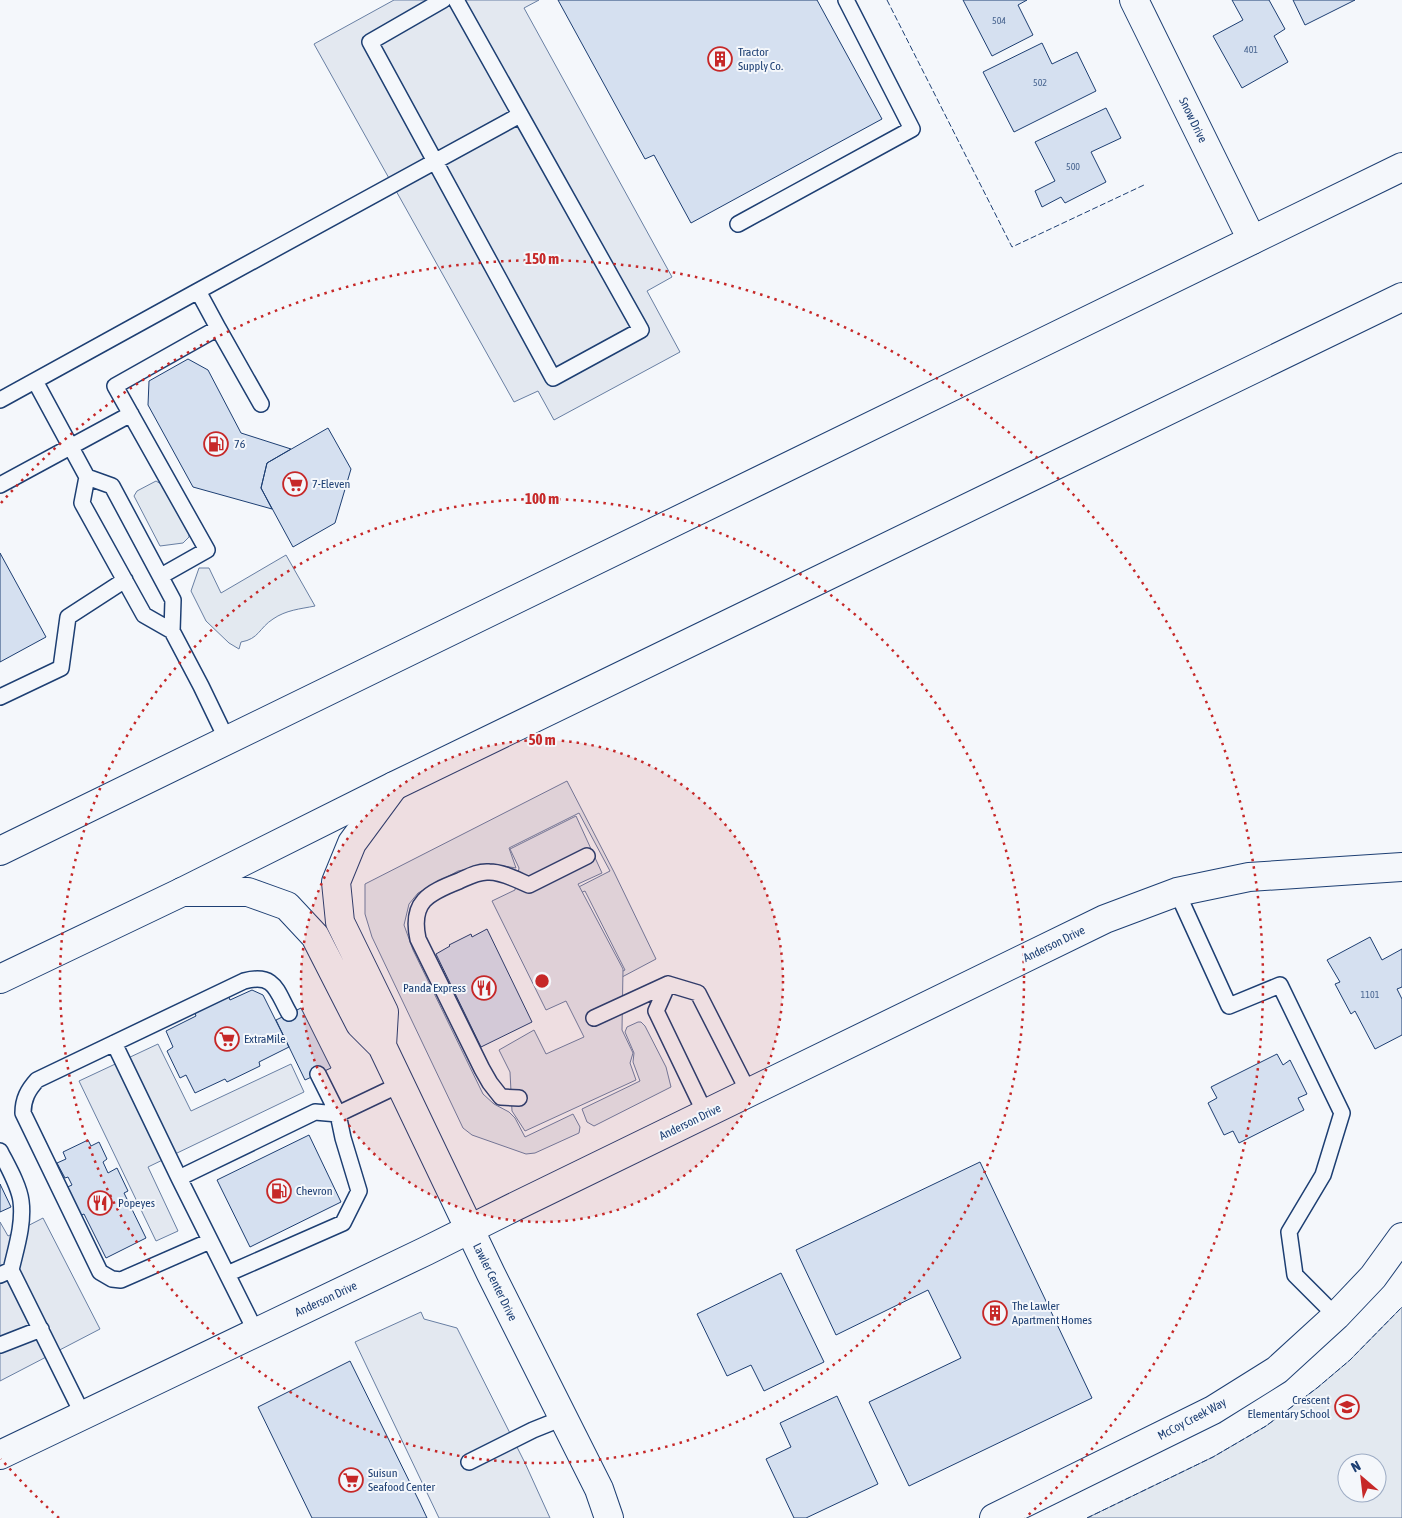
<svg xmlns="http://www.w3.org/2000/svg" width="1402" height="1518" font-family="'Asap Condensed',sans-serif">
<rect width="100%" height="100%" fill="#f4f7fb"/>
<path fill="#e3e9f0" stroke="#687fa3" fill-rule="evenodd" d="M156,481L161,484L189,534V537L183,543L160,546L134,496L137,491Z
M286,555L315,606C300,609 286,610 273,619C259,628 259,639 241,642L239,649L229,643L206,621L191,591L199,568H209L221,593Z
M567,781L614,872L656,959L607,985V979L625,970L585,891L565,899L563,895L610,871L579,813L509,848L516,868L491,864L458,871L418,893L409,904L404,925L413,950L483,1094L494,1104L509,1112L515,1118L525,1137L573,1114L580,1127L579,1133L535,1153L526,1154L472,1135L463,1128L372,937L365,914V884Z
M638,1022H641L645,1026L666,1067L671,1087L594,1126L587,1122L582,1109L640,1081L633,1062L634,1053L625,1032L627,1027Z
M1402,1307V1518H1087L1213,1457L1266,1426L1317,1388L1350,1360ZM1347,1463H1377V1493H1347Z"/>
<path fill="#e3e8f0" stroke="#687fa3" d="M394,0H539L524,8L672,277L647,291L680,352L554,420L538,391L514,402L314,44Z
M576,816L602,873L578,884L623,969L622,1030L633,1053L630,1063L636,1080L525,1131L512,1111L510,1072L499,1050L534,1030L546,1054L584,1037L566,1001L546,1010L492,901L515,890L519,868L510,849Z
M158,1044L191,1111L291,1064L304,1092L148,1167L178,1231L156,1241L79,1081Z
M43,1218L100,1329L0,1381V1222L8,1236Z
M421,1312L424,1319L457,1328L525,1463L550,1518H439L355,1342Z"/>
<path fill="#d5e0f0" stroke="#1d3f73" d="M558,0H817L882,119L691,223L654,155L645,159Z
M963,0H1027L1018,5L1033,35L992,56Z
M1232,0H1269L1285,29L1274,36L1288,62L1242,88L1213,36L1243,20Z
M1293,0H1355L1305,25Z
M1042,43L1052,64L1077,52L1096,91L1014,132L983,72Z
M1106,108L1121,138L1091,152L1106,182L1065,203L1061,197L1042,207L1035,191L1055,181L1035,142Z
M188,359L208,370L241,433L291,449L267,463L261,488L272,509L193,487L148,405L149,381Z
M328,428L351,469L335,523L293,547L261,488L267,463Z
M0,553L46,637L0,662Z
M487,929L532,1022L481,1047L436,954L450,946L449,945L471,934L472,937Z
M1370,937L1382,960L1402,949V987L1397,989L1402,999V1035L1375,1049L1355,1011L1351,1014L1335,984L1340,982L1327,960Z
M252,990L263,995L289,1047L259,1062L260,1066L227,1082L225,1079L195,1093L186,1075L180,1078L167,1051L173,1047L166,1031L196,1016L194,1011L228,995L230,1000Z
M301,1008L331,1068L305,1080L276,1020Z
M1277,1054L1283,1065L1290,1060L1307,1094L1298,1098L1304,1110L1239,1143L1233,1131L1224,1135L1208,1103L1217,1098L1211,1087Z
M309,1135L341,1202L250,1247L217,1180Z
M88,1140L91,1146L99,1142L107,1159L103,1162L108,1173L117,1168L128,1191L124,1193L146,1238L106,1258L84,1214L77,1217L63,1189L72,1185L68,1177L65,1178L57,1163L66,1159L63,1152Z
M980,1162L1092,1398L909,1486L869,1402L961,1358L928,1290L836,1335L796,1250Z
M0,1184L11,1207L0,1212Z
M781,1273L824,1362L764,1391L751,1365L727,1376L697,1314Z
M350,1361L420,1503L427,1518H312L258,1407Z
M837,1396L878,1484L806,1518H794L766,1459L791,1447L780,1423Z"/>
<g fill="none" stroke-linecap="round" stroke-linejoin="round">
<g stroke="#1d3f73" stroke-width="18">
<path id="lane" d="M443,0L370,42L553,378L641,330L456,0
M738,224L912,129L846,0
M198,291L520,115
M35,381L87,477L82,503L144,615L172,631
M0,400L198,291L218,328
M87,477L112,486L173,600L172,631L201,686L227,740
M0,485L131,414
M161,576L207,550L115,386L218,328L261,404
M0,697L61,668L68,617L125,580
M1177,892L1229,1006L1280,985L1342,1113L1323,1175L1289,1232L1295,1275L1336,1316
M668,984L656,1011L706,1115
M594,1018L668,984L698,993L749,1093
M114,1043L179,1178L256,1332
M318,1074L338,1114
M519,1098L501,1097L490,1083L482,1069L418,939C410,902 428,893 459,881C468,877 478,871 489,872C503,872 517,880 529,885L587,856
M0,1151C7,1165 19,1185 21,1201C24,1224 16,1248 11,1270
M179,1178L315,1112L338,1114
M210,1241L121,1280L112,1279L100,1272L23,1113C23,1099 28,1090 37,1080L244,981C275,973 276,990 289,1013
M227,1274L343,1223L359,1191L343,1138L338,1114L401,1084
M0,1275L11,1270L83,1415
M0,1345L41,1329
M469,1462L533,1430L563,1418"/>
</g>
<g stroke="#1d3f73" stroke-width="30">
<path id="street" d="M1134,0L1252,240
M182,892H248L287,906L315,936L360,1024L382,1046L491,1274L599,1489L609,1518
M382,1046L384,1012L340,922L336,882L352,843L394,786
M0,1455L426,1251L514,1207L1105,919L1177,892L1249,877L1402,867
M994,1518L1213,1410L1277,1370L1336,1316L1373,1277L1402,1237"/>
</g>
<g stroke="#1d3f73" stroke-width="30">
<path id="highway" d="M0,851L1402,167
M0,979L182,892L394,786L1402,297"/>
</g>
<use href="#lane" stroke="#f4f7fb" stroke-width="15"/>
<use href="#street" stroke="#f4f7fb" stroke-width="28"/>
<use href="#highway" stroke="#f4f7fb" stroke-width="28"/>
<path stroke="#1d3f73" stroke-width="1" stroke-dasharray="6 2.5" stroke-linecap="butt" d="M887,0L1012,247L1144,185
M1087,1518L1213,1457L1266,1426L1317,1388L1350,1360L1402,1307"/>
</g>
<circle cx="542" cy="981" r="241" fill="#c62828" fill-opacity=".12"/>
<g fill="none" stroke="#c62828" stroke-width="2.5" stroke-dasharray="2.5 5">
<circle cx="542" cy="981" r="241"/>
<circle cx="542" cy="981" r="482"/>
<path d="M59 1518A722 722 0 0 1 1 1459M1 503A722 722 0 1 1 1025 1518"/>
</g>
<defs>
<g id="building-ring" transform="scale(1.25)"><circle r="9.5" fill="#f4f7fb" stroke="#c62828" stroke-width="1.5"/><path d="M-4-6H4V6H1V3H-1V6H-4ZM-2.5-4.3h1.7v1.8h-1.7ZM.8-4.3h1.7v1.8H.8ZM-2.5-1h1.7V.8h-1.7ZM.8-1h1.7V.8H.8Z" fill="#c62828"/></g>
<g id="fuel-ring" transform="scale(1.25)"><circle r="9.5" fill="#f4f7fb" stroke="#c62828" stroke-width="1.5"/><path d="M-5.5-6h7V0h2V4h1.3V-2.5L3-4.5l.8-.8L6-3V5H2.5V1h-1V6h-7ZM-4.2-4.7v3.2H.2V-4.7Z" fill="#c62828"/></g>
<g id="supermarket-ring" transform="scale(1.25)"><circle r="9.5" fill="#f4f7fb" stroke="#c62828" stroke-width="1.5"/><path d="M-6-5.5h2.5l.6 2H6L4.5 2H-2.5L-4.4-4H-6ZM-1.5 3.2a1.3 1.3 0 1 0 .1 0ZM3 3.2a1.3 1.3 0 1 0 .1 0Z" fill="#c62828"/></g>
<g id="restaurant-ring" transform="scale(1.25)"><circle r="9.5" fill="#f4f7fb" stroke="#c62828" stroke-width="1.5"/><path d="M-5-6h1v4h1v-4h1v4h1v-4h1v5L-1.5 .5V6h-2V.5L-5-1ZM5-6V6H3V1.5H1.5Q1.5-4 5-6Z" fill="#c62828"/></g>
<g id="school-ring" transform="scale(1.25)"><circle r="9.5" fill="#f4f7fb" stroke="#c62828" stroke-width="1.5"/><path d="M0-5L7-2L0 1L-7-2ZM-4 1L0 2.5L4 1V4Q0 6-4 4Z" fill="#c62828"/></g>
</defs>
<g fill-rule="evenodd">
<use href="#building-ring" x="720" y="59"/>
<use href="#fuel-ring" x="216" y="444"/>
<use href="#supermarket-ring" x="295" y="484"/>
<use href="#restaurant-ring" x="484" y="988"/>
<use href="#supermarket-ring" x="227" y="1039"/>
<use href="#fuel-ring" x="279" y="1191"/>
<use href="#restaurant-ring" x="100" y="1203"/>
<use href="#building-ring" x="995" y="1313"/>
<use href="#school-ring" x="1347" y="1407"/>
<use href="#supermarket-ring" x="351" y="1480"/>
</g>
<g text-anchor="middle" stroke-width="4" stroke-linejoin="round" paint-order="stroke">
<g font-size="10" fill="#4b6792">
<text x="999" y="24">504</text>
<text x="1251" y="53">401</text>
<text x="1040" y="86">502</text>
<text x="1073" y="170">500</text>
<text x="1370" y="998">1101</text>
</g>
<g font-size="12" fill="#1d3f73" stroke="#f4f7fb" text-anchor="start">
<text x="738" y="56">Tractor<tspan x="738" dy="14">Supply Co.</tspan></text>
<text x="234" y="448">76</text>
<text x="312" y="488">7-Eleven</text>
<text x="466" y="992" text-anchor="end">Panda Express</text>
<text x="244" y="1043">ExtraMile</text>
<text x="296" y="1195">Chevron</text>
<text x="118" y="1207">Popeyes</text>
<text x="1012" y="1310">The Lawler<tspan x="1012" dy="14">Apartment Homes</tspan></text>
<text x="1330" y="1404" text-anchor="end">Crescent<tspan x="1330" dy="14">Elementary School</tspan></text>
<text x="368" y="1477">Suisun<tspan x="368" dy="14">Seafood Center</tspan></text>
</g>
<g font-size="12" fill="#1d3f73" stroke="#f4f7fb">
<text transform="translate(1193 120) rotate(64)" y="4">Snow Drive</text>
<text transform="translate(1054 944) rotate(-26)" y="4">Anderson Drive</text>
<text transform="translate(690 1122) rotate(-26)" y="4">Anderson Drive</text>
<text transform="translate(495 1282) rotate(64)" y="4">Lawler Center Drive</text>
<text transform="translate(326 1299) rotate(-25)" y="4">Anderson Drive</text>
<text transform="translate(1192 1419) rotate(-28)" y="4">McCoy Creek Way</text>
</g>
</g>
<circle cx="542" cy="981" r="8" fill="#c62828" stroke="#f4f7fb" stroke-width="2.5"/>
<g font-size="15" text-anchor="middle" font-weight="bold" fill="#c62828" stroke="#f4f7fb" stroke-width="4" stroke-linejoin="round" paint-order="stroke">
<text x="542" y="264">150 m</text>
<text x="542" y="504">100 m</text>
<text x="542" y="745">50 m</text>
</g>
<g transform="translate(1362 1478) rotate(332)"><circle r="24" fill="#f4f7fb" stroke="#9eadc5"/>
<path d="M0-4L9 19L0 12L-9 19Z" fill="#c62828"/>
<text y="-8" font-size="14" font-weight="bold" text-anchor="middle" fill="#1d3f73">N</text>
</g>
</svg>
